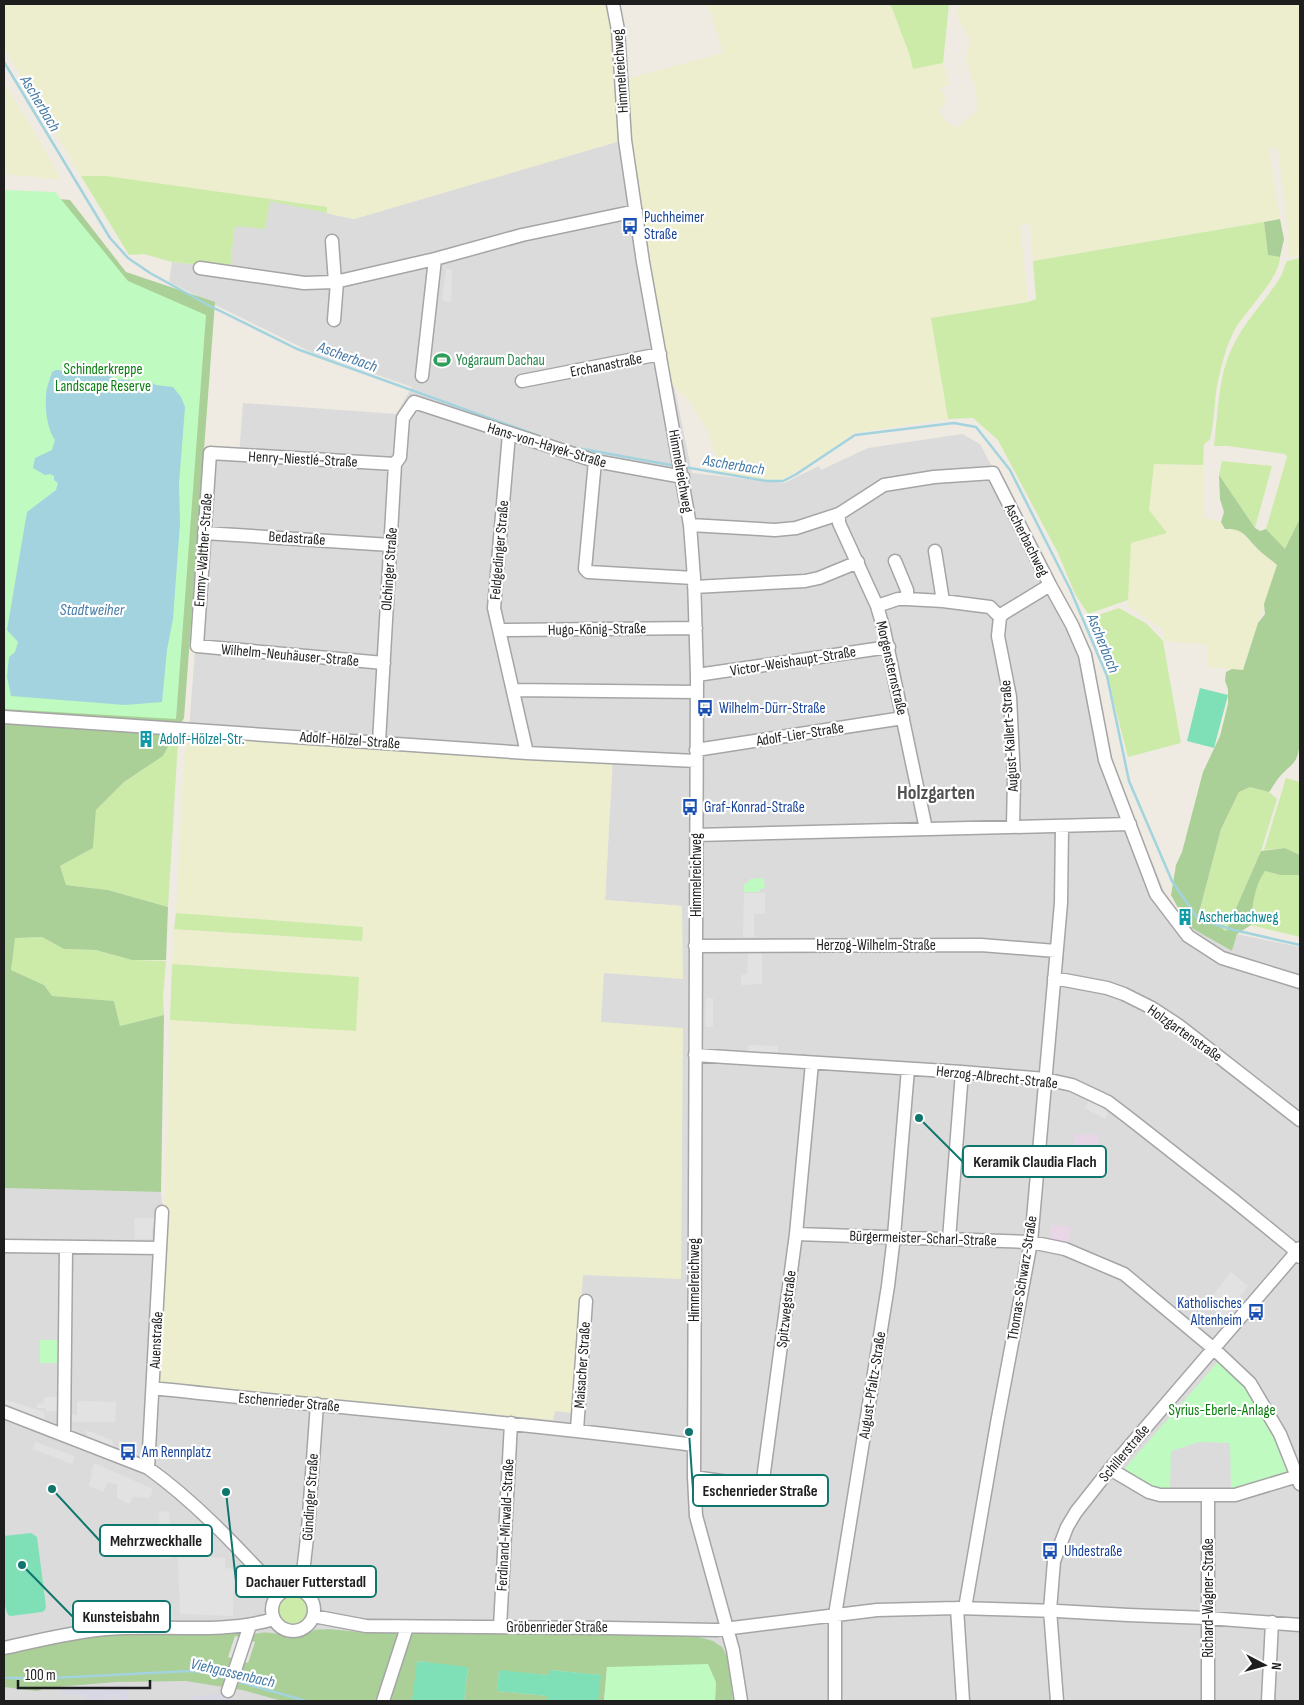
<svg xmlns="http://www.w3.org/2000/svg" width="1304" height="1705" font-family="'Sofia Sans Condensed',sans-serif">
<rect width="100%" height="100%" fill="#efebe3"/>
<path fill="#dcdbdb" d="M620,141L626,150L692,473L784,483L819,466L821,470L868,448L962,434L980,444L1090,650L1112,764L1164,891L1188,926L1232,951L1237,934L1300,947V1701H4V1188L161,1192L164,1220L554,1411L573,1413L603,973L681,906L605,900L613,757L189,729L210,453L239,455L243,403L396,414L412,387L313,353L169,282L172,262L230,268L235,225L270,200L354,219Z"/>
<path fill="#e8d5e6" d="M1076,1134L1099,1135L1098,1143L1089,1161L1070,1159Z
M1051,1225L1071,1227L1069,1244L1050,1238Z"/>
<path fill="#edeece" d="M4,4H607L615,50L617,91L615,117L620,141L354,219L329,214L326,207L106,176H81L4,48Z
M708,4H889L892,8L909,53L913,69L943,63L949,84L941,88L947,103L938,109L946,122L957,128L977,111L976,90L966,59L970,39L957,16L959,4H1300V255L1288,257V233L1278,148L1269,149L1280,219L1033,261L1030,223L1020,226L1028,302L931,318L948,419L855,433L813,462L783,479L768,480L721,472L708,431L688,399L672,385L643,226L631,143L626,79L723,53Z
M4,82L32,128L61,180L4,174Z
M1154,464L1203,465V517L1221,522L1225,529H1234L1241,532L1249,538L1255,547L1277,565L1243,670L1207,667L1208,645L1163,641L1164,630L1128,606L1130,543L1149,510Z
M199,736L612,765L605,900L682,906L683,979L604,973L601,1022L683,1028L681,1279L583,1275L573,1413L555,1411L553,1420L153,1383L164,1220L170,1020L356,1030L359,977L172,964L174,929L362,941L363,927L176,913L184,754L188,739Z"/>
<path fill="#cceba8" d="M889,4H949L943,63L913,69L909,53L892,8Z
M81,176H106L327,207V213L270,201L265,229L235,226L230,268L172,262L144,254L129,255Z
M1264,222L1268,255L1280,257C1280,278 1245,311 1234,331C1225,349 1221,367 1217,386C1215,397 1213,433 1210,439C1208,441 1206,443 1204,444L1203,465L1154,464L1149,510L1167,533L1131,543L1128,600L1088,614L1075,594L1058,553L998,440L973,418L948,419L931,318L1028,302L1036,299L1033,261Z
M1300,258V518L1285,549L1266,529L1287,457L1285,454L1228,446H1214C1218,416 1218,376 1232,348C1245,320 1264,303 1280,278C1283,273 1284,266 1287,261Z
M1222,461L1272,466L1255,528L1219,475Z
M1119,608L1147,624L1163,641L1181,743L1128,757L1092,617Z
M171,742H178L168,907L108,890L66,885L60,866L93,848L96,810L124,782L163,756Z
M1286,778L1300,782V855L1285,848L1264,850Z
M1250,787L1269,792L1277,799L1261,851L1226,931L1199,914L1221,829L1239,792Z
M1265,871L1280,875H1300V937L1251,925C1252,908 1254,886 1265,871Z
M176,913L363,927L362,941L174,929Z
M42,937L64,949L96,950L132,960L166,961L163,996L164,1015L120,1026L114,1001L52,996L44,985L11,970L14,938Z
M172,964L359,977L356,1031L170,1020Z
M279 1610a14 14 0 1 1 28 0a14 14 0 1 1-28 0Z"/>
<path fill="#aacf97" d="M4,194L70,200L126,272L215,302L184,718L163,756L124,782L96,810L93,848L60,866L66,885L108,890L168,907L166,960H132L96,950L64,949L42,937L15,938L11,970L44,985L52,996L114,1001L120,1026L164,1015L161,1192L4,1188Z
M1280,219L1284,239L1280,257L1268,255L1264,222Z
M1219,475L1255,528L1260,531L1266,529L1285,549L1300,518V742C1297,764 1295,761 1281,775C1276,780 1273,787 1269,792L1250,787L1239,792L1221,829L1199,913L1226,931L1261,851L1285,848L1300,855V875H1280L1265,871C1254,886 1252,908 1251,925L1237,934L1232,951L1188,926L1171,895L1176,865L1182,852L1203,772L1220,736L1228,704V689L1225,681L1226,672L1232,669L1243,670L1258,623L1265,614L1264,604L1277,565C1270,559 1261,553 1255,546C1245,535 1242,528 1225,529L1221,522L1224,512L1220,499Z
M328,1629L370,1633L630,1634L695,1636L713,1641L722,1647L728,1658L733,1701H715L716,1682L607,1667L604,1701H598L600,1675L550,1670V1675L499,1671L497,1691L548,1696L547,1701H464L468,1668L418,1661L412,1701H282L242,1690L186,1681L116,1682L45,1688L37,1691L4,1687V1653L88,1636L128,1633L232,1631L249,1636C271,1627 280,1638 301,1637C307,1636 310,1632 315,1630C319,1629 324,1630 328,1629Z"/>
<path fill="#bffac1" d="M4,190L55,192L128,281L206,315L176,719L4,709Z
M763,878L764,880L765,888L760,889V892H744V884L747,883L750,879Z
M40,1340H58L57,1363H40Z
M1222,1361L1246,1385L1275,1435L1292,1471L1289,1475L1231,1491L1230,1443L1199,1442L1171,1451L1170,1491L1155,1489L1126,1473L1125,1468L1217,1363Z
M708,1664L716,1682L715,1701H604L607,1667Z"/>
<path fill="#7fe0b7" d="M1200,688L1228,695L1214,748L1187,741Z
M31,1533L37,1537L46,1606L45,1610L42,1612L11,1616L8,1615C0,1599 4,1556 4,1536Z
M417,1661L468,1667L464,1701H412Z
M499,1670L549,1675L550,1670L601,1675L598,1701H547V1696L497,1691Z"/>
<path fill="#e2e2e2" d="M446,269H452L451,302L442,301Z
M744,893H765V914H754V937H743Z
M748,952L762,953V984L741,985V975H747Z
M706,998H713V1027H705Z
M748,1045L778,1046V1053L747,1052Z
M1089,1100L1109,1111L1105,1119L1085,1108Z
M134,1218H155V1228H152V1239H135Z
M1231,1272L1248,1286L1223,1318L1206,1304Z
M44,1397H57V1411H46L45,1408H37V1404L44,1403Z
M4,1399L44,1412L45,1421L4,1405Z
M77,1401L116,1402L115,1422H72V1415H77Z
M86,1430L112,1440L114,1448L87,1438Z
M35,1442L75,1456L72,1464L33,1449Z
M94,1463L153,1489L150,1498L133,1497L130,1504L117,1498V1485L108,1482L103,1492L89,1486Z
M159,1511L169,1512L172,1558L161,1559Z
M177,1533L193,1535L210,1545L211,1557L225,1558V1568L234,1569L233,1616L180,1614Z
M235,1636L255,1642L248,1663L228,1657Z"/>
<path fill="#d8d8e5" d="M120,1685L129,1686L127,1701H116L115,1696L111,1695L104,1699L111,1697L114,1698L115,1701H86L85,1697L80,1695H61L62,1690Z
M230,1692L232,1699L236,1701H191L192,1697Z"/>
<path fill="#a3d3de" d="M56,370L104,372L115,379L150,382L156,385L173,387L181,397L185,407L179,484L180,523L173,619L167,650L162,702L125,705L11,696L7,677L9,657L15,652L18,642L7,630L27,512L56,490L58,483L54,480V476L50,474L45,475L33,468L35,458L52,450L55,440C47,429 45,409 46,396C46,388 50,379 52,372Z"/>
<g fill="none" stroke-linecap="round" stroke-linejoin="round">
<path stroke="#a3d3de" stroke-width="2.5" d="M4,62L110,238L128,258L150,273L208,305L297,349L556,442
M571,447L676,466
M684,467L767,481H783L795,475L855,435L954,423L976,427L1010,470L1070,589L1107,676L1129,781L1172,881L1198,919L1234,930L1300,945
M4,1678H52L189,1671L203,1672L229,1679
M236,1681L306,1701"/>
<g stroke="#a5a5a5" stroke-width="15">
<path id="minor" d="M613,4L618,30L625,140L643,262L690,525L694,578L697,675L694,1477L696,1516L733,1650L741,1701
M332,241L335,282
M200,268L304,283L335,282L435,259L522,235L636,211
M334,320L337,282
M422,376L435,259
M522,381L660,354
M509,434L494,608L527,753
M595,461L585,569L588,572L694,578
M839,514V523L877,606L884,630L926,829
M690,525L775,530L796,528L839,514L884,485L934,477L993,473L1050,585L1072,625L1085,655L1105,760L1156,894L1188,936L1222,958L1300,982
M204,533L391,545
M935,551L943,601
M895,561L907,590V599
M694,587L805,581L819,578L858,562
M877,606L898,599H907L943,601L990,607L1000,617
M499,630L696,628
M384,663L197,646L210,453L395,464
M697,675L889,647
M513,690L697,692
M4,717L527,753L696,761
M379,742L395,464L400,457L403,418L414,402L595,461L683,477
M696,750L903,718
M1013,826L1014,779L1010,697L998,636L1000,617L1004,613L1050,585
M696,835L1130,824
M695,946L981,945L1056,951
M1054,978L1107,988L1124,994L1152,1008L1178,1025L1300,1120
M695,1055L962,1072L1045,1079L1072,1085L1108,1102L1129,1118L1231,1198L1290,1246L1300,1257
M796,1234L1031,1242L1065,1249L1124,1274L1214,1349L1250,1383L1280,1434L1300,1484
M949,1239L962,1072
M4,1246L160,1248
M153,1388C333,1408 514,1421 694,1445
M4,1412L148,1468C197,1503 239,1549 280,1593
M577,1430L586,1301
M64,1435L66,1247
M148,1468L162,1212
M1110,1469L1149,1492L1160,1495H1235L1298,1476
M694,1477L762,1487L796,1234L812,1063
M762,1487L784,1490
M272 1610a21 21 0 1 1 42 0a21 21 0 1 1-42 0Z
M301,1590L308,1529L317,1404
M957,1608L963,1701
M965,1608L997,1423L1031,1242L1061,903L1062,826
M313,1616L366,1626L609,1628L716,1630L877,1610L957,1608L1057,1611L1128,1615L1208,1618L1300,1625
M500,1627L511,1423
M4,1648C37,1641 71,1632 106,1629C161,1624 219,1635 274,1619
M228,1691L250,1625
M383,1701L407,1627
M835,1701V1615L888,1286L894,1236L908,1069
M1057,1701L1050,1610L1054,1561L1067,1527L1076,1512L1110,1469L1300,1248
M1208,1701V1495
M1268,1701L1272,1622"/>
</g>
<use href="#minor" stroke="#fff" stroke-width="12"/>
</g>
<defs>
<g id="bus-bare" transform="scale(1.35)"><path d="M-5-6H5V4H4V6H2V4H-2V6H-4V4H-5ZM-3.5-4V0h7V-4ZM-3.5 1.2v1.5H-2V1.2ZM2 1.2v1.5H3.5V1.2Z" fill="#1a4fb4" stroke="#fff" stroke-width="2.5" paint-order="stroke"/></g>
<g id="stadium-bare" transform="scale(1.35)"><path d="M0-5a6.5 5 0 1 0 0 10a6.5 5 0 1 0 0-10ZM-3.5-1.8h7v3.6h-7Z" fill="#2e9e5b" stroke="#fff" stroke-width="2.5" paint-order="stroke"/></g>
<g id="building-bare" transform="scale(1.35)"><path d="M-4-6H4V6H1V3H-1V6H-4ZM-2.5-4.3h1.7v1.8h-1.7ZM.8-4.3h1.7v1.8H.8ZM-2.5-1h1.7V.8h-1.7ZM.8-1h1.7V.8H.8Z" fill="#0f9aa8" stroke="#fff" stroke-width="2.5" paint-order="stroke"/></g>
</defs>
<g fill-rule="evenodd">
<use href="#bus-bare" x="630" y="226"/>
<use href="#stadium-bare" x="442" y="360"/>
<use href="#bus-bare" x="705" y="708"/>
<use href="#building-bare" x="146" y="739"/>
<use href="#bus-bare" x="690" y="807"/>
<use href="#building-bare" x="1185" y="917"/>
<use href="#bus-bare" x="1256" y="1312"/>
<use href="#bus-bare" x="128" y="1452"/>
<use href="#bus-bare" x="1050" y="1551"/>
</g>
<g text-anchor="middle" stroke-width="4.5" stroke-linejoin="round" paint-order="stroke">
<g font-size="15" fill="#1e1e1e" stroke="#fff">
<text transform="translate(620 71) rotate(-94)" y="5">Himmelreichweg</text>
<text transform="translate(606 365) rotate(-11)" y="5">Erchanastraße</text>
<text transform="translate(547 445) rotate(17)" y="5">Hans-von-Hayek-Straße</text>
<text transform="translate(303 459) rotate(3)" y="5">Henry-Niestlé-Straße</text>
<text transform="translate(681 471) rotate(80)" y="5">Himmelreichweg</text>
<text transform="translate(297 538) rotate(4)" y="5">Bedastraße</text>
<text transform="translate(1027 540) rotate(63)" y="5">Ascherbachweg</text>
<text transform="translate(203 550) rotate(-86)" y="5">Emmy-Walther-Straße</text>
<text transform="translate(499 550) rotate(-85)" y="5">Feldgedinger Straße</text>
<text transform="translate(389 569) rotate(-86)" y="5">Olchinger Straße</text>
<text transform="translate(597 629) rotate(-1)" y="5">Hugo-König-Straße</text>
<text transform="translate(290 655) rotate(5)" y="5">Wilhelm-Neuhäuser-Straße</text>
<text transform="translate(793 661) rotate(-9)" y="5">Victor-Weishaupt-Straße</text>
<text transform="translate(892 668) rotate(77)" y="5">Morgensternstraße</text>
<text transform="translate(800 734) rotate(-9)" y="5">Adolf-Lier-Straße</text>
<text transform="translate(1009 736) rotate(-94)" y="5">August-Kallert-Straße</text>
<text transform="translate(350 740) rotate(4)" y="5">Adolf-Hölzel-Straße</text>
<text transform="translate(696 875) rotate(-90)" y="5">Himmelreichweg</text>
<text x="876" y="950">Herzog-Wilhelm-Straße</text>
<text transform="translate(1185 1033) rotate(35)" y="5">Holzgartenstraße</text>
<text transform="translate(997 1077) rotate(6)" y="5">Herzog-Albrecht-Straße</text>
<text transform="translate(923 1238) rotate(2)" y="5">Bürgermeister-Scharl-Straße</text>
<text transform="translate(1022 1278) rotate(-81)" y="5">Thomas-Schwarz-Straße</text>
<text transform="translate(694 1280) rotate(-90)" y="5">Himmelreichweg</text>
<text transform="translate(786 1309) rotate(-83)" y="5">Spitzwegstraße</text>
<text transform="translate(156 1340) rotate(-87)" y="5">Auenstraße</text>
<text transform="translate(582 1365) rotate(-86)" y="5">Maisacher Straße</text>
<text transform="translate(872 1385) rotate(-81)" y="5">August-Pfaltz-Straße</text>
<text transform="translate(289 1402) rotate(5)" y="5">Eschenrieder Straße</text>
<text transform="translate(1124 1453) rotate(-50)" y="5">Schillerstraße</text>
<text transform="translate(310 1497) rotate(-86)" y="5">Gündinger Straße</text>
<text transform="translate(505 1525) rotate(-87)" y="5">Ferdinand-Mirwald-Straße</text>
<text transform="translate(1208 1598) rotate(-90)" y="5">Richard-Wagner-Straße</text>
<text x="557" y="1632">Gröbenrieder Straße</text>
</g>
<g font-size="15" fill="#164399" stroke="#fff" text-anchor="start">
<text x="644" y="222">Puchheimer<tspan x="644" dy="17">Straße</tspan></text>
<text x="719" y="713">Wilhelm-Dürr-Straße</text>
<text x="704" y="812">Graf-Konrad-Straße</text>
<text x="1242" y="1308" text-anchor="end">Katholisches<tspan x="1242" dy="17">Altenheim</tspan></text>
<text x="142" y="1457">Am Rennplatz</text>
<text x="1064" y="1556">Uhdestraße</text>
</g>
<g font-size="15" fill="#27864d" stroke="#fff" text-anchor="start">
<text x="456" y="365">Yogaraum Dachau</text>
</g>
<g font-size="15" fill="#097e0e" stroke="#fff">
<text x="103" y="374">Schinderkreppe<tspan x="103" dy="17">Landscape Reserve</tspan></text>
<text x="1222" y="1415">Syrius-Eberle-Anlage</text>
</g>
<g font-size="15" fill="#0d838f" stroke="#fff" text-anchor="start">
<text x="160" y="744">Adolf-Hölzel-Str.</text>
<text x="1199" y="922">Ascherbachweg</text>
</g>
<g font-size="16" font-style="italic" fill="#457aa7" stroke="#fff">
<text transform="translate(41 103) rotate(59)" y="6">Ascherbach</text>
<text transform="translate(348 356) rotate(20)" y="6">Ascherbach</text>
<text transform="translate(734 464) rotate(9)" y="6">Ascherbach</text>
<text x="92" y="615">Stadtweiher</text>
<text transform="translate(1104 643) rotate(68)" y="6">Ascherbach</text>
<text transform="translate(233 1672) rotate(13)" y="6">Viehgassenbach</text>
</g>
<g font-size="20" font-weight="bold" fill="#515151" stroke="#fff">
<text x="936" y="799">Holzgarten</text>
</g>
</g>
<path fill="none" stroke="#0f766e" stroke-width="2" d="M919 1118L963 1162M689 1432L693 1490M52 1489L100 1541M226 1492L236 1581M22 1565L73 1617"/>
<g fill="#0f766e" stroke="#fff" stroke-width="2">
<circle cx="919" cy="1118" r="5"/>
<circle cx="689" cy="1432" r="5"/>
<circle cx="52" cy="1489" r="5"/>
<circle cx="226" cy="1492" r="5"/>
<circle cx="22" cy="1565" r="5"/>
</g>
<g fill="#fff" stroke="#0f766e" stroke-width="2">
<rect x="963" y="1146" width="143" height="31" rx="5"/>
<rect x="693" y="1475" width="135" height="31" rx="5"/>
<rect x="100" y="1525" width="112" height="31" rx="5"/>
<rect x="236" y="1566" width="140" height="31" rx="5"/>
<rect x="73" y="1601" width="97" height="31" rx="5"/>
</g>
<g font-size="16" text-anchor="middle" font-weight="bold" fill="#1e1e1e">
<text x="1035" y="1167">Keramik Claudia Flach</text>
<text x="760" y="1496">Eschenrieder Straße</text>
<text x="156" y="1546">Mehrzweckhalle</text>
<text x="306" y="1587">Dachauer Futterstadl</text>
<text x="121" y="1622">Kunsteisbahn</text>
</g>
<rect width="1304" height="1705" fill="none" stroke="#1e1e1e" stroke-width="10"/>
<g transform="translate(1264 1665) rotate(96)" stroke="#ffffff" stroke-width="4" paint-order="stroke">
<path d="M0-4L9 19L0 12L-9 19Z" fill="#1e1e1e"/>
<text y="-8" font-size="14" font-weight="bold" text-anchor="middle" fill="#1e1e1e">N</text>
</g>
<path d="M18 1680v8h132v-8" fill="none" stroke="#1e1e1e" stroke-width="2.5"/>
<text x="25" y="1680" font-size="15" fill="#1e1e1e" stroke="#ffffff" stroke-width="4" paint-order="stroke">100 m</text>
</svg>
